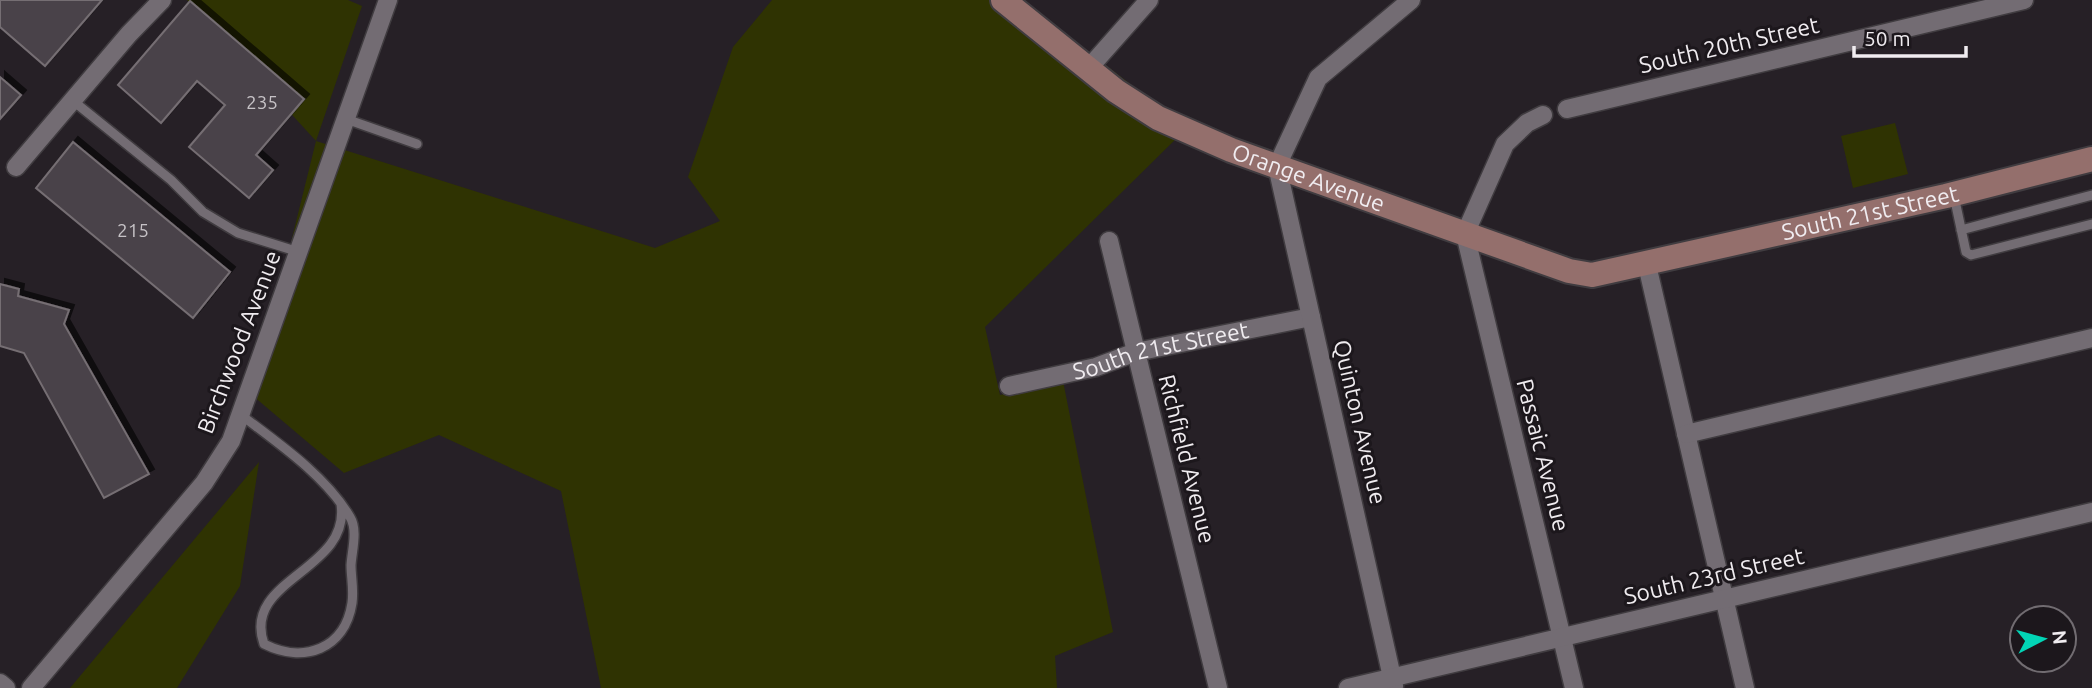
<svg xmlns="http://www.w3.org/2000/svg" width="2092" height="688" font-family="Ubuntu,sans-serif">
<defs>
<filter id="shadow"><feDropShadow dx="5" dy="-5" stdDeviation="0" flood-color="#0009"/></filter>
</defs>
<rect width="100%" height="100%" fill="#262026"/>
<path fill="#2f3302" d="M187,0H348L362,6L316,141L655,248L720,221L688,177L733,47L772,0H1022L1187,128L985,327L1000,395L1063,381L1113,632L1055,656L1057,688H601L561,491L439,435L344,473L253,396L316,141Z
M1895,123L1908,174L1853,188L1841,136Z
M259,462L240,586L177,688H70Z"/>
<path fill="#4a4349" stroke="#756e73" stroke-width="2" filter="url(#shadow)" d="M0,0H102L45,66L0,27Z
M190,1L304,99L256,155L273,170L249,198L189,147L225,105L197,81L161,123L118,85Z
M0,77L21,95L0,119Z
M73,142L230,272L193,318L36,188Z
M0,284L19,289L18,296L69,310L64,324L149,474L104,498L24,353L0,346Z"/>
<g fill="none" stroke-linecap="round" stroke-linejoin="round">
<g stroke="#403c40" stroke-width="12">
<path id="lane" d="M72,100L171,180L203,212L238,233L299,252
M346,119L417,144
M1954,196L1966,252L1971,255L2092,224
M1961,230L2092,195
M241,415C278,443 326,476 350,517C358,530 352,550 351,565C351,577 354,590 352,603C345,649 304,664 264,644C241,579 351,571 341,504"/>
</g>
<g stroke="#403c40" stroke-width="21">
<g id="street">
<path d="M1088,69L1149,0"/>
<path d="M1567,109L2024,0"/>
<path d="M1543,115L1527,123L1505,144L1465,234L1574,688"/>
<path d="M16,167L129,34L162,0"/>
<path d="M1109,241L1218,688"/>
<path d="M1647,265L1745,688"/>
<path id="s1" d="M1009,386L1096,367L1136,352L1311,317"/>
<path d="M1686,434L2092,338"/>
<path d="M0,683L6,688"/>
<path d="M1394,686L1277,166L1318,78L1411,0"/>
<path d="M31,688L204,483L231,441L388,0"/>
<path d="M1348,688L2092,512"/>
</g>
</g>
<g stroke="#403c40" stroke-width="28">
<g id="secondary">
<path id="s2" d="M1003,0L1116,91L1158,118L1231,150L1569,271L1592,275L1946,196L2092,159"/>
</g>
</g>
<use href="#lane" stroke="#736c73" stroke-width="9"/>
<use href="#street" stroke="#736c73" stroke-width="18"/>
<use href="#secondary" stroke="#946f6c" stroke-width="24"/>
</g>
<g text-anchor="middle" stroke-width="6" stroke-linejoin="round" paint-order="stroke">
<g font-size="19" fill="#c6c2c6">
<text x="262" y="109">235</text>
<text x="133" y="237">215</text>
</g>
<g font-size="23" fill="#f0ecf0" stroke="#1c171c">
<text transform="translate(1729 45) rotate(-13)" y="8">South 20th Street</text>
<text dy="8" stroke="none"><textPath href="#s2" startOffset="357">Orange Avenue</textPath></text>
<text dy="8" stroke="none"><textPath href="#s2" startOffset="942">South 21st Street</textPath></text>
<text transform="translate(239 342) rotate(-69)" y="8">Birchwood Avenue</text>
<text dy="8" stroke="none"><textPath href="#s1" startOffset="156">South 21st Street</textPath></text>
<text transform="translate(1360 422) rotate(77)" y="8">Quinton Avenue</text>
<text transform="translate(1543 455) rotate(76)" y="8">Passaic Avenue</text>
<text transform="translate(1187 459) rotate(76)" y="8">Richfield Avenue</text>
<text transform="translate(1714 576) rotate(-13)" y="8">South 23rd Street</text>
</g>
</g>
<g transform="translate(2043 639) rotate(84)"><circle r="33" fill="#1c171c" stroke="#716c71" stroke-width="2"/>
<path d="M0-5L12 26L0 18L-12 26Z" fill="#02d5b6"/>
<text y="-10" font-size="19" font-weight="bold" text-anchor="middle" fill="#f0ecf0">N</text>
</g>
<path d="M1854 46v10h112v-10" fill="none" stroke="#f0ecf0" stroke-width="3.5"/>
<text x="1864" y="46" font-size="21" fill="#f0ecf0" stroke="#1c171c" stroke-width="5" paint-order="stroke">50 m</text>
</svg>
